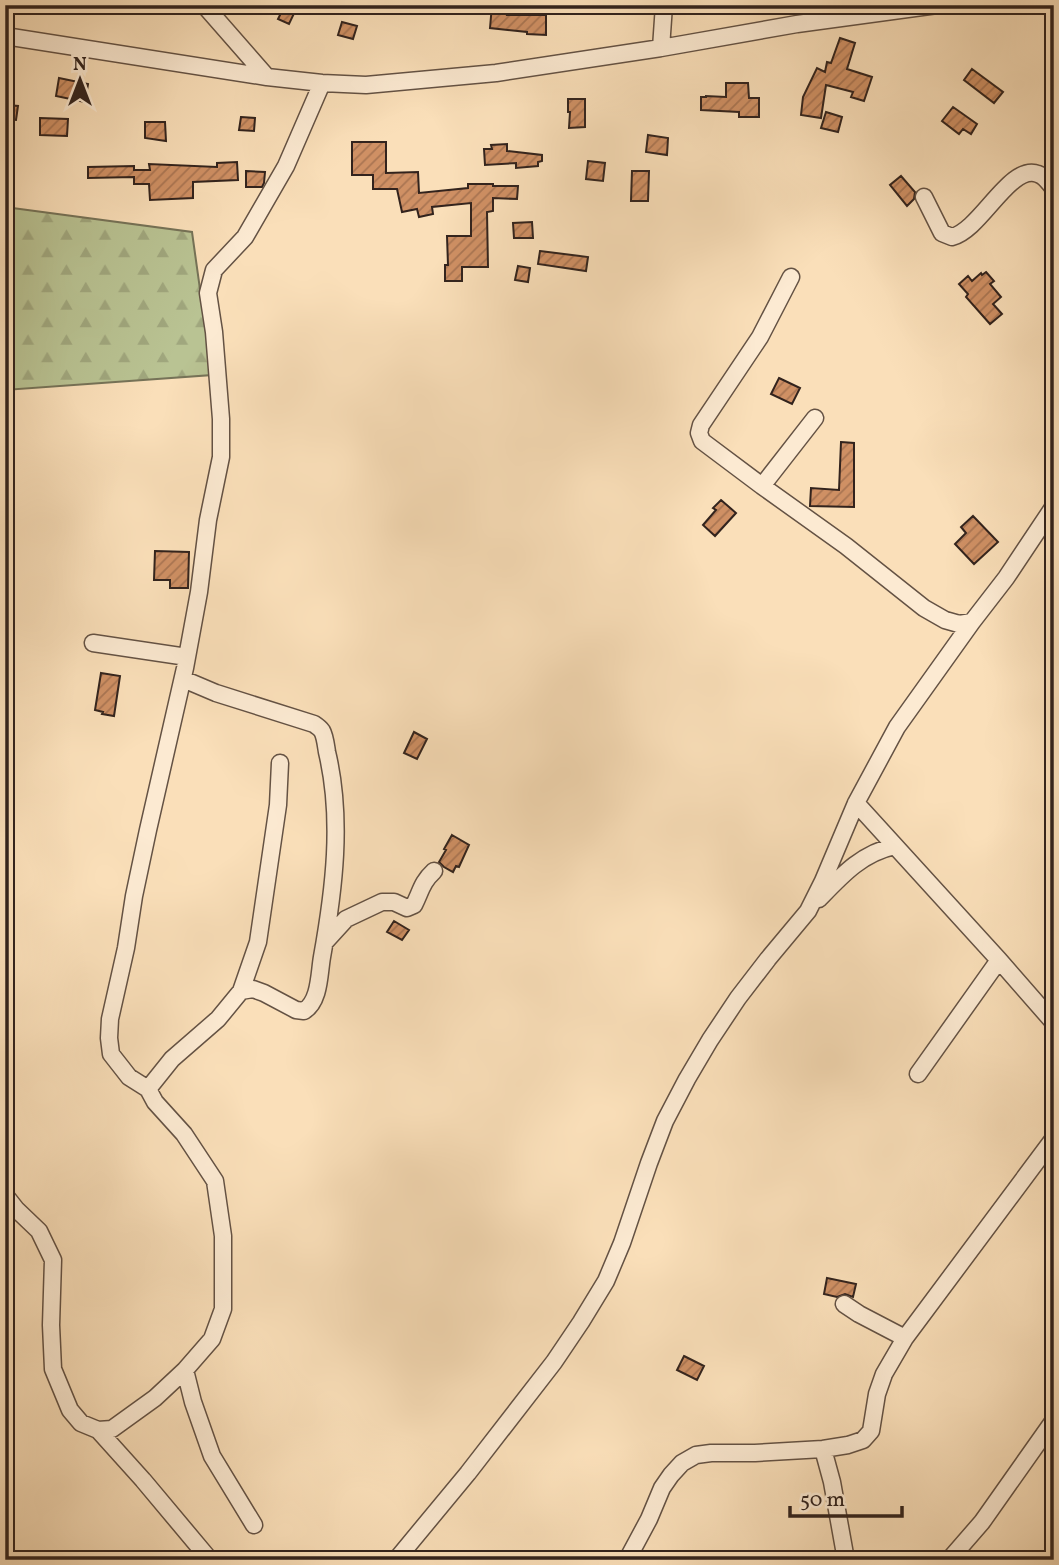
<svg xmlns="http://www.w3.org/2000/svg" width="1059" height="1565" font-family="Vollkorn,serif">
<defs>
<pattern id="forest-firs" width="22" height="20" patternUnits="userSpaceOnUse" patternTransform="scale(1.75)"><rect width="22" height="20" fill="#b9c393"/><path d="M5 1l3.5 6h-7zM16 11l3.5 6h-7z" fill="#a0a77e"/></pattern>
<pattern id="building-hatch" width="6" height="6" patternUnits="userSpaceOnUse" patternTransform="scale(1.75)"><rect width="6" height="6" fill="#cf9064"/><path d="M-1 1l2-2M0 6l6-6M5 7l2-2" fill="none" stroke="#a97552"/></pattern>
</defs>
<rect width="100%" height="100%" fill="#fadfb9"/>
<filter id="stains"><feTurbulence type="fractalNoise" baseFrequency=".00286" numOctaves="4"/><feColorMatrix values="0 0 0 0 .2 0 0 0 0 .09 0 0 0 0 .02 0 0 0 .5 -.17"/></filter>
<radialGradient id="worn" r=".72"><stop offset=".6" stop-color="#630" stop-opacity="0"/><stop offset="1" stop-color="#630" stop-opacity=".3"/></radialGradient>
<path fill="url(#forest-firs)" stroke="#767358" stroke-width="2" d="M5,207L192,232L212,375L5,390Z"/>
<path fill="url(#building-hatch)" stroke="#32231d" stroke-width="2" d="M285,5H298L289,24L278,19Z
M492,5H509L507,15H546V35L527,34V32L490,28Z
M342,22L357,26L353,39L338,35Z
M840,38L855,43L847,69L872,77L864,101L851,97L853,92L826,85L821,118L801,115L803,97L817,68L825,72L827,62L831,63Z
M972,69L1003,92L994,103L964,80Z
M59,78L88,84L85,102L56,96Z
M726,83H748L749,98H759V117H739V112L701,110V97H706V96L726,97Z
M568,99H585V127L569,128L570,112H568Z
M7,105L18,106L16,120L5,119Z
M953,107L977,124L971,134L963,129L959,134L942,121Z
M826,112L842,117L838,132L821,128Z
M241,117L255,118L254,131L239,130Z
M40,118L68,119L67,136L40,135Z
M145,122H165L166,141L145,138Z
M648,135L668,138L667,155L646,152Z
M352,142H386V173L418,172L419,193L468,188V184H493V186H518L517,199L493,198V211L487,212L488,267H462V281H445V265H448L447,236H471V203L432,207L433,214L419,217L417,209L402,212L397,189H373V175H352Z
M507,144V151L542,155V161L538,162V166L516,168V163L485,165L484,149H492L491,145Z
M588,161L605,163L603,181L586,179Z
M237,162L238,180L193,182V198L150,200L149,184H134V177L88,178V167L134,166V170H150L149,164L217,167V163Z
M246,171L265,172L264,183L262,187H246Z
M632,171H649L648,201H631Z
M901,176L915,192L914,199L907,206L890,185Z
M532,222L533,238H514L513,223Z
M540,251L588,257L586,271L538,264Z
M518,266L530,268L528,282L515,280Z
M986,272L994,281L990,284L1001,297L993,304L1002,314L990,324L966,297L968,294L959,284L968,276L972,281L981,273L982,275Z
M779,378L800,388L792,404L771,394Z
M841,442L854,443V507L810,506L811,488L839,490Z
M721,500L736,513L715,536L703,525L716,510L713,508Z
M973,516L998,542L974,564L955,544L966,533L961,527Z
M155,551L189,552L188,588H170V580H154Z
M101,673L120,676L114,716L102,714L103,712L95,710Z
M414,732L427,739L417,759L404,753Z
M452,835L469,845L459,867L456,866L453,872L444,867L439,862L446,850L444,849Z
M394,921L409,930L402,940L387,932Z
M827,1278L856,1284L853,1297L845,1294L837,1297L824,1294Z
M684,1356L704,1366L697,1380L677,1370Z"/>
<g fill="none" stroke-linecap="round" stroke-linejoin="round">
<g stroke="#645244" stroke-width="19">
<path id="minor" d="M204,5L267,77
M5,36L267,77L322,83L366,85L496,73L661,48L797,24L937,5
M661,48L664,5
M924,197L942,233L952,237C981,230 1010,163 1038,174C1045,176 1049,183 1054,189
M791,277L760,337L701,425L699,433L702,441L762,486L846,546L924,608L945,620L959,624L972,622
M762,486L815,418
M93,643L187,657
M856,803L999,960L1054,1023
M819,899C842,875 862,853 895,846
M325,942L346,919L382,902H394L407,908L414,905C421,891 422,882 434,871
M241,991L258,942L278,805L280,763
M918,1074L999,960
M148,1089L172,1059L218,1019L241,991L253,989L264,993L296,1010L304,1011C320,1001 319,974 322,957C334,890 343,819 327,752C326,746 325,736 322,731C320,728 317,726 314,724L216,693L183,679
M5,1195L16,1209L39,1231L53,1260L51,1325L53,1369L70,1410L81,1423L98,1430L112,1429L155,1398L185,1370L212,1339L223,1309V1236L215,1181L184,1134L155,1102L148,1089L129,1077L111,1054L109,1038L110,1019L126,948L134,896L148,830L185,668L199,592L208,520L221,457V419L214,332L208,293L214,270L245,237L286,166L322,83
M844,1304L859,1314L905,1338
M185,1370L193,1402L212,1456L254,1525
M98,1430L143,1480L210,1560
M823,1449L832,1482L846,1560
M396,1560L468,1473L554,1362L581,1322L606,1281L622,1243L649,1163L665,1121L687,1079L710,1040L738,998L768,959L808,911L823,881L856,803L897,727L972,622L1006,578L1054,506
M627,1560L649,1519L662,1488L671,1475L682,1463L696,1455L711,1453H755L823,1449L848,1445L863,1440L871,1431L877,1394L884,1374L905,1338L1054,1138
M949,1560L982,1522L1054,1420"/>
</g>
<use href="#minor" stroke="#fcead2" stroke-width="16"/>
</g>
<rect width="1059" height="1565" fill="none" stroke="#fadfb9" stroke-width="28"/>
<rect x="7" y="7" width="1045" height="1551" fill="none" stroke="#32231d" stroke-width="3.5"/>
<rect x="14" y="14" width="1031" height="1537" fill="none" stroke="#32231d" stroke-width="2"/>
<g transform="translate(80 80)" stroke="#fcead2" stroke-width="5" paint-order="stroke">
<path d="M0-5L12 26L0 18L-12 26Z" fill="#32231d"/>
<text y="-10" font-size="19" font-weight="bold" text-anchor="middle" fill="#32231d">N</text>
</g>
<path d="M790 1506v10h112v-10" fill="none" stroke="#32231d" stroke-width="3.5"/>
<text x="800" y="1506" font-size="21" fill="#32231d" stroke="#fcead2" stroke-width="5" paint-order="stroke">50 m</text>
<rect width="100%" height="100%" filter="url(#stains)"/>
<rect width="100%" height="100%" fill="url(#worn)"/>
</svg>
